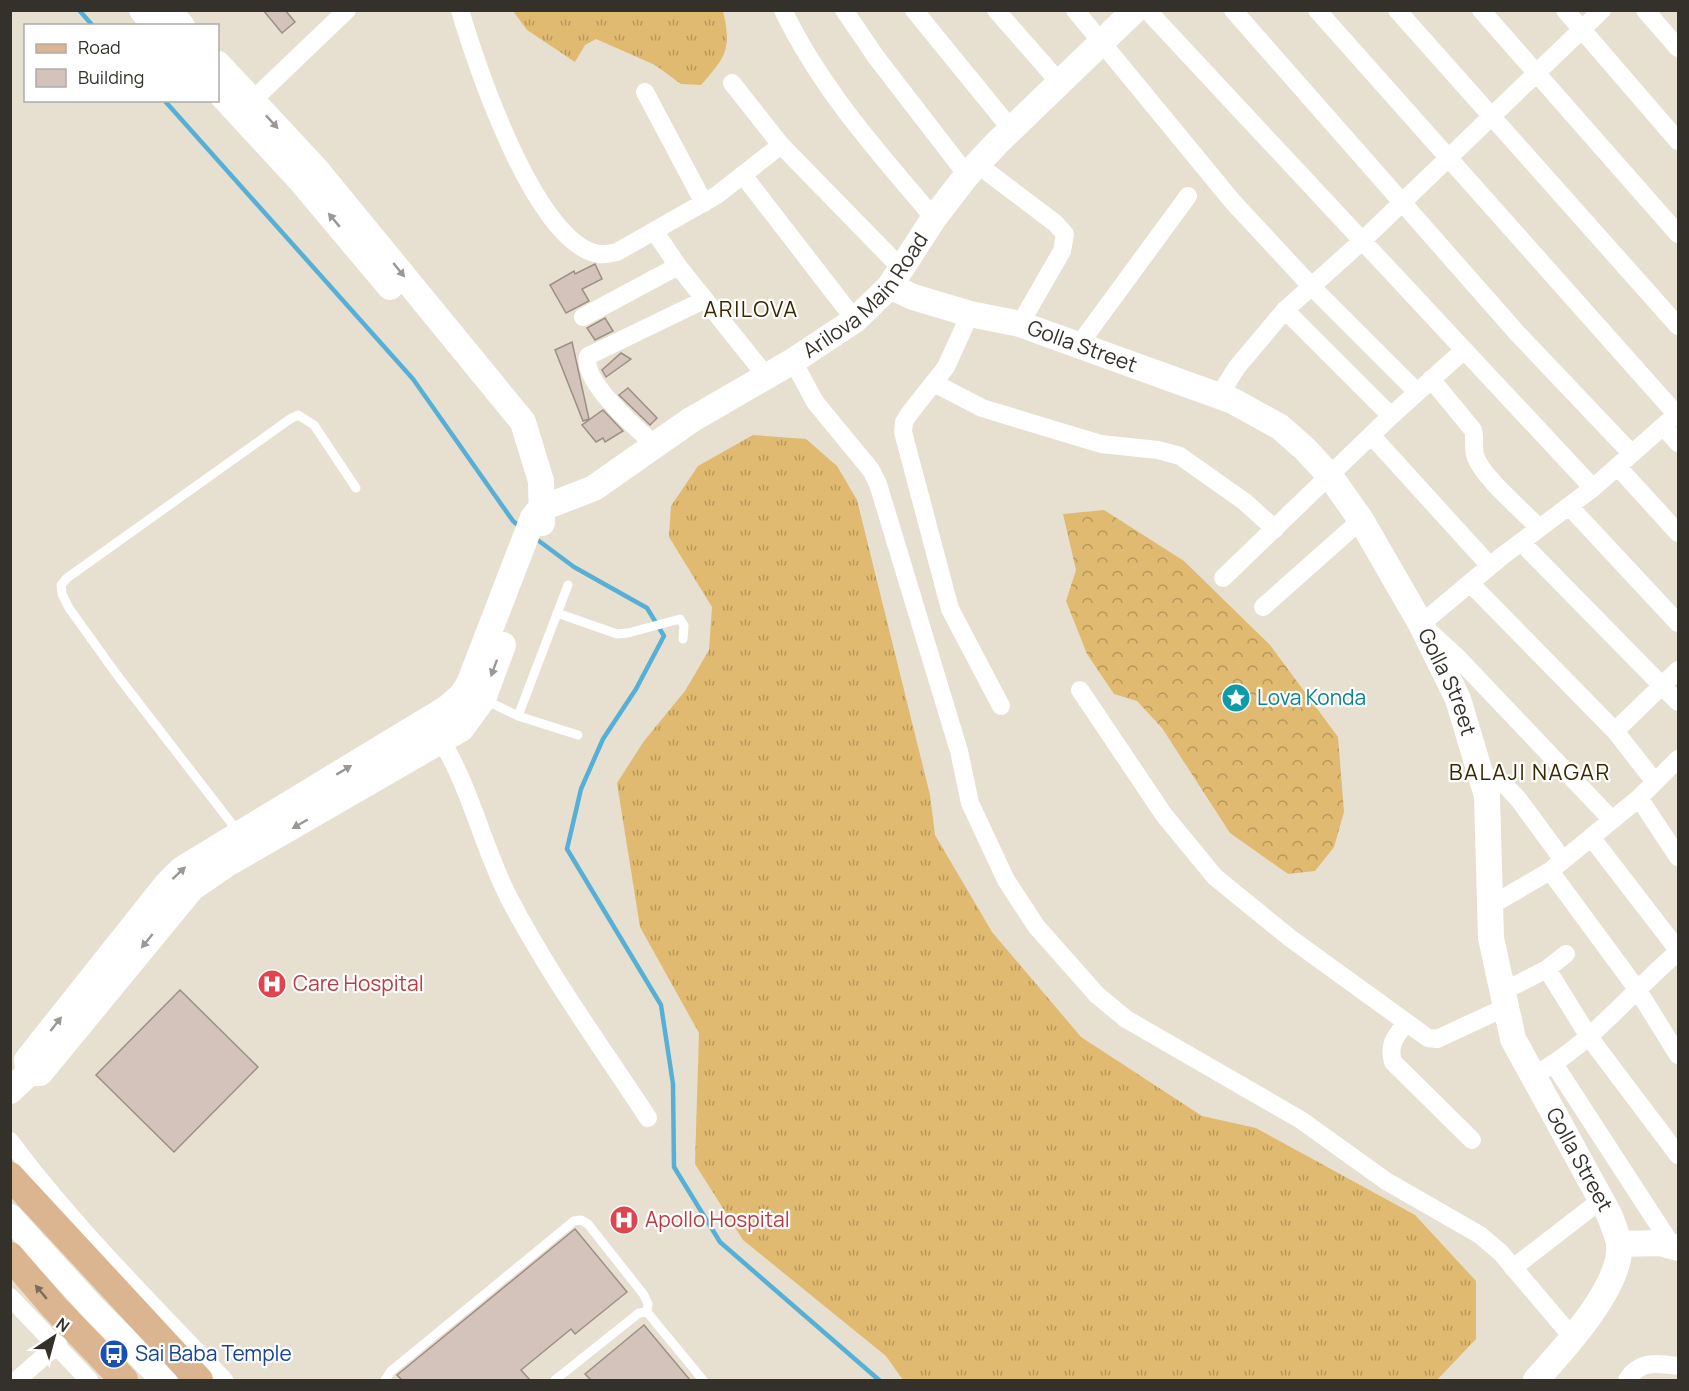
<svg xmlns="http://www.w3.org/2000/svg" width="1689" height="1391" font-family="Manrope,sans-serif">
<defs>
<pattern id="grass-tufts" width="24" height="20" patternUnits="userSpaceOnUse" patternTransform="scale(1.5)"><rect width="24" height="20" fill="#e0ba70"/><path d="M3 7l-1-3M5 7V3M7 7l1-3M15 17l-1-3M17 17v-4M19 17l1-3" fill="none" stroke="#b6985c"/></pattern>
<pattern id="forest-crowns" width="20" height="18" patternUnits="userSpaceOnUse" patternTransform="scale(1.5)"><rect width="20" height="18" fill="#e0ba70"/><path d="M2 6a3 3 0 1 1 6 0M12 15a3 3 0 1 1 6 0" fill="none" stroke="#b6985c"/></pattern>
</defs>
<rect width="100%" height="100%" fill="#e7dfd0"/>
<path fill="url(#grass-tufts)" d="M513,11H723C732,50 726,56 701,85L681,84L655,65L596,39L585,45L575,62L527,30Z
M753,435L806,439L837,466L857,500L930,795L935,835L992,932L1081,1037L1202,1116L1256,1128L1415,1215L1476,1281V1339L1437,1380H903L886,1356L743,1240L695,1164L699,1033L640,927L617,783L644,741L685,691L709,650L712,607L669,537L671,506L698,466Z"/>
<path fill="url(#forest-crowns)" d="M1104,510L1184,561L1270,645L1338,737L1344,812L1334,847L1315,871L1288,874L1230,833L1162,728L1137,701L1114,694L1087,654L1066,601L1076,570L1063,514Z"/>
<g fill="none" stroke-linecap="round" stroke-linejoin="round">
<path stroke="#56b0d6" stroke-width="4.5" d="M79,10L93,26
M164,100L413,379L513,521L521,528
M535,538L574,567L647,608L664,636L636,689L603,739L581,789L567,849L661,1005L673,1084L674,1167L720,1242L879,1380"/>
</g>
<path fill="#d3c3ba" stroke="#9d8f86" stroke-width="1.5" d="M263,10H285L295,22L282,33Z
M595,264L602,279L582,289L589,301L566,313L550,285L574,271L575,274Z
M605,318L613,331L595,340L587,328Z
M572,342L589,419L583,421L555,350Z
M621,353L631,359L606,377L602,370Z
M628,388L657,418L650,425L619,395Z
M603,410L623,431L605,442L603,438L596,442L582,425Z
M180,990L258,1067L174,1152L96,1075Z
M575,1229L627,1292L575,1334L571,1329L521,1370L530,1380H402L397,1375Z
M644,1325L690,1380H591L585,1374Z"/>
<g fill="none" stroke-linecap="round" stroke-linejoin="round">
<path stroke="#fff" stroke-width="9" d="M557,613L617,634L628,633L680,619L684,626L683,639
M485,700L518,716L578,735
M518,716L568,585
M239,833L117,675L69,608L62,594L61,585L67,578L290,419L298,415L314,425L356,488
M385,1380L391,1371L574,1221L581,1220L588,1224L644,1295L648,1304L647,1312
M555,1380L639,1313L647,1312L703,1380"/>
<path stroke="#fff" stroke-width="18" d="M460,10C476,65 536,245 599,254C605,255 612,253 617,252L717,195L781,145
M783,10C821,89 878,152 934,218
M844,10L876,57L967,175
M914,10L1011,129
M996,10L1060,83
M1075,10L1233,202L1312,287L1417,392
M1147,10L1593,488
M1233,10L1517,333L1632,454
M1317,10L1677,415
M1397,10L1678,326
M1481,10L1678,234
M1565,10L1678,141
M1645,10L1678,48
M732,83L781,145L902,269
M645,92L704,203
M252,101L347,10
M977,164L1055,223L1065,234L1062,251L1020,324
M743,175L855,320
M655,232L678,266
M1285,310L1391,416
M970,314L946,367L909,414L904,422L903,432L950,609L1001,706
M583,317L678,266L766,376
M1078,346L1188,196
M793,361L815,402L871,470L878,484L959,751L970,803L1006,880L1036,926L1097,995L1126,1019L1301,1120L1386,1181L1480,1235L1501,1253L1573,1338
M1431,379L1473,430C1476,440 1472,449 1476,458C1484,478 1523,511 1539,528
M934,383L982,408L1101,444L1158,450L1180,456L1245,502L1275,529
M1219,396L1237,367L1285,310L1361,242L1602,10
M1664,427L1678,443
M1371,435L1490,566
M655,445C637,429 581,381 588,356L704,300
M1618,467L1678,533
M1569,506L1678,623
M1521,542L1678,702
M1223,578L1391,416L1463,351
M1470,583L1615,731L1655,782
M1263,607L1361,520
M1080,690L1164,815L1215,877L1290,938L1428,1038L1437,1039L1506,1007
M435,731C470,782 481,844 509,898C549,975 601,1046 648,1118
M1615,731L1678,670
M1480,772L1507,787L1519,800L1563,860
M1639,798L1678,857
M1612,820L1458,658L1421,624L1501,557L1593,488L1678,413
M1591,837L1678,950
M1550,871L1637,989L1678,1055
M1490,906L1550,871L1639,798L1678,759
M1547,969L1589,1037L1678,1155
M1502,992L1547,969L1566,954
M1405,1024C1395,1037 1388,1045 1393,1062L1472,1140
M1554,1064L1667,1238
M1545,1069C1596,1038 1633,990 1678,952
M10,1141C74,1227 151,1303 224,1380
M1513,1268L1601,1200
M10,1297L89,1380
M17,1380L58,1344
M1627,1380C1640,1360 1658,1363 1678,1366"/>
<g stroke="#fff" stroke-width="26">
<path d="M142,10L156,26"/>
<path d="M168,10L182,26"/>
<path d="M218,64L315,168L523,422L541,481L542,523"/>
<path d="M218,91L301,181L390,287"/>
<path id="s1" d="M890,286L913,297L970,314L1020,324L1233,401L1280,427L1305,449L1330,476L1361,520L1421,624L1458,699L1487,796L1491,938L1513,1039L1610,1216C1613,1225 1617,1234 1619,1243C1624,1285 1562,1351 1536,1380"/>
<path id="s2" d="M29,1073L27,1060L166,885L182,869L447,708L462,695L469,684L533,518L540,509L594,488L691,420L793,361L855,320L890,286L934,218L967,175L997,143L1135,10"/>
<path d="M10,1091L29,1073H40L192,888L227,864L461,729L483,699L503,645"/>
<path d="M10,1217L92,1307L164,1380"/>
<path d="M1619,1244L1660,1243L1678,1248"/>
</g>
<path stroke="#dab590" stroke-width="28" d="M10,1176L199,1380
M10,1256L54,1307L124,1380"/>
</g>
<defs><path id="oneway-solid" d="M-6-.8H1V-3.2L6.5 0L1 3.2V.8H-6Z" transform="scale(1.5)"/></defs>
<g fill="#9a9895">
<use href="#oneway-solid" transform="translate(272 122) rotate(47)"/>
<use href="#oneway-solid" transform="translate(334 220) rotate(-130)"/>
<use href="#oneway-solid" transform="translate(399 270) rotate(51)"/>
<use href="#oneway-solid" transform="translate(494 668) rotate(110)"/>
<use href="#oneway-solid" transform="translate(344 770) rotate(-31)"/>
<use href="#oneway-solid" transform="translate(300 824) rotate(150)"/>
<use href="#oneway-solid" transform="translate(179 873) rotate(-43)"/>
<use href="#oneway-solid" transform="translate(147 941) rotate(129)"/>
<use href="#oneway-solid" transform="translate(56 1024) rotate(-52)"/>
</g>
<use fill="#7f6c58" href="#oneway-solid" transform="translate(41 1292) rotate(-130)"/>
<defs>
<g id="sight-disc" transform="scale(1.5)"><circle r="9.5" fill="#0f9aa8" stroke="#fff"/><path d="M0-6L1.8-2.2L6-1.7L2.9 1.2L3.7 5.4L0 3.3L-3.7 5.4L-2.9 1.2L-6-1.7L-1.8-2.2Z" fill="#fff"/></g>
<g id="hospital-disc" transform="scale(1.5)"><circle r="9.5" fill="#e0444e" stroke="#fff"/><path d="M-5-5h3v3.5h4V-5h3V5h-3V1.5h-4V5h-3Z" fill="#fff"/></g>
<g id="bus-disc" transform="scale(1.5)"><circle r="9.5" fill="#1a4fb4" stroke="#fff"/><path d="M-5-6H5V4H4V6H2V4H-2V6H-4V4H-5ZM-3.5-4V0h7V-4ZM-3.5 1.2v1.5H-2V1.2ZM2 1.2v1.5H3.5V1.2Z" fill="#fff"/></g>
</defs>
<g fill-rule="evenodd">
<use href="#sight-disc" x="1236" y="698"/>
<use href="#hospital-disc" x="272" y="984"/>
<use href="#hospital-disc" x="624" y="1220"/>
<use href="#bus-disc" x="114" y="1354"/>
</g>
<g text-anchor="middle" stroke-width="4.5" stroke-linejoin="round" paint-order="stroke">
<g font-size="21" fill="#34312b" stroke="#fff">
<text dy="7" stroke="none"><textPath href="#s2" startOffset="1185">Arilova Main Road</textPath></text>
<text dy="7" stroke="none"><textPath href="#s1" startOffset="202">Golla Street</textPath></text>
<text dy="7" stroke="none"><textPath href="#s1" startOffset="724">Golla Street</textPath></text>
<text dy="7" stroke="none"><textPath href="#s1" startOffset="1228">Golla Street</textPath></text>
</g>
<g font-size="21" fill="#0d838f" stroke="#fff" text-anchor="start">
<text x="1257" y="705">Lova Konda</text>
</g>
<g font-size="21" fill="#be3a42" stroke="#fff" text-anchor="start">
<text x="293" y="991">Care Hospital</text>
<text x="645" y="1227">Apollo Hospital</text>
</g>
<g font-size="21" fill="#164399" stroke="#fff" text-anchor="start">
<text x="135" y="1361">Sai Baba Temple</text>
</g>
<g font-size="22" letter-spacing="1.5" fill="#392700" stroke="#fff">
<text x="751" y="317">ARILOVA</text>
<text x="1530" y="780">BALAJI NAGAR</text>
</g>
</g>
<rect width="1689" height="1391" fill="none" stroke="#34312b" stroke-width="24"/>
<rect x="24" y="24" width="195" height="78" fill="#ffffff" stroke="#aeadaa" stroke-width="1.5"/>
<rect x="36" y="44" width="30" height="9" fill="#dab590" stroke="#aeadaa" stroke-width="1.5"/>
<text x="78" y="54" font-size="18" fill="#34312b">Road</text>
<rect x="36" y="69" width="30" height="18" fill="#d3c3ba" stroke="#aeadaa" stroke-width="1.5"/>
<text x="78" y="84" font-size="18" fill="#34312b">Building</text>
<g transform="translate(54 1337) rotate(36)" stroke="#ffffff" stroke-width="4.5" paint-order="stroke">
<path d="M0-4.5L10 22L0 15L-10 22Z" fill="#34312b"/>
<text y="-9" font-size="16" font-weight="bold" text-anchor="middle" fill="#34312b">N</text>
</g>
</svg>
